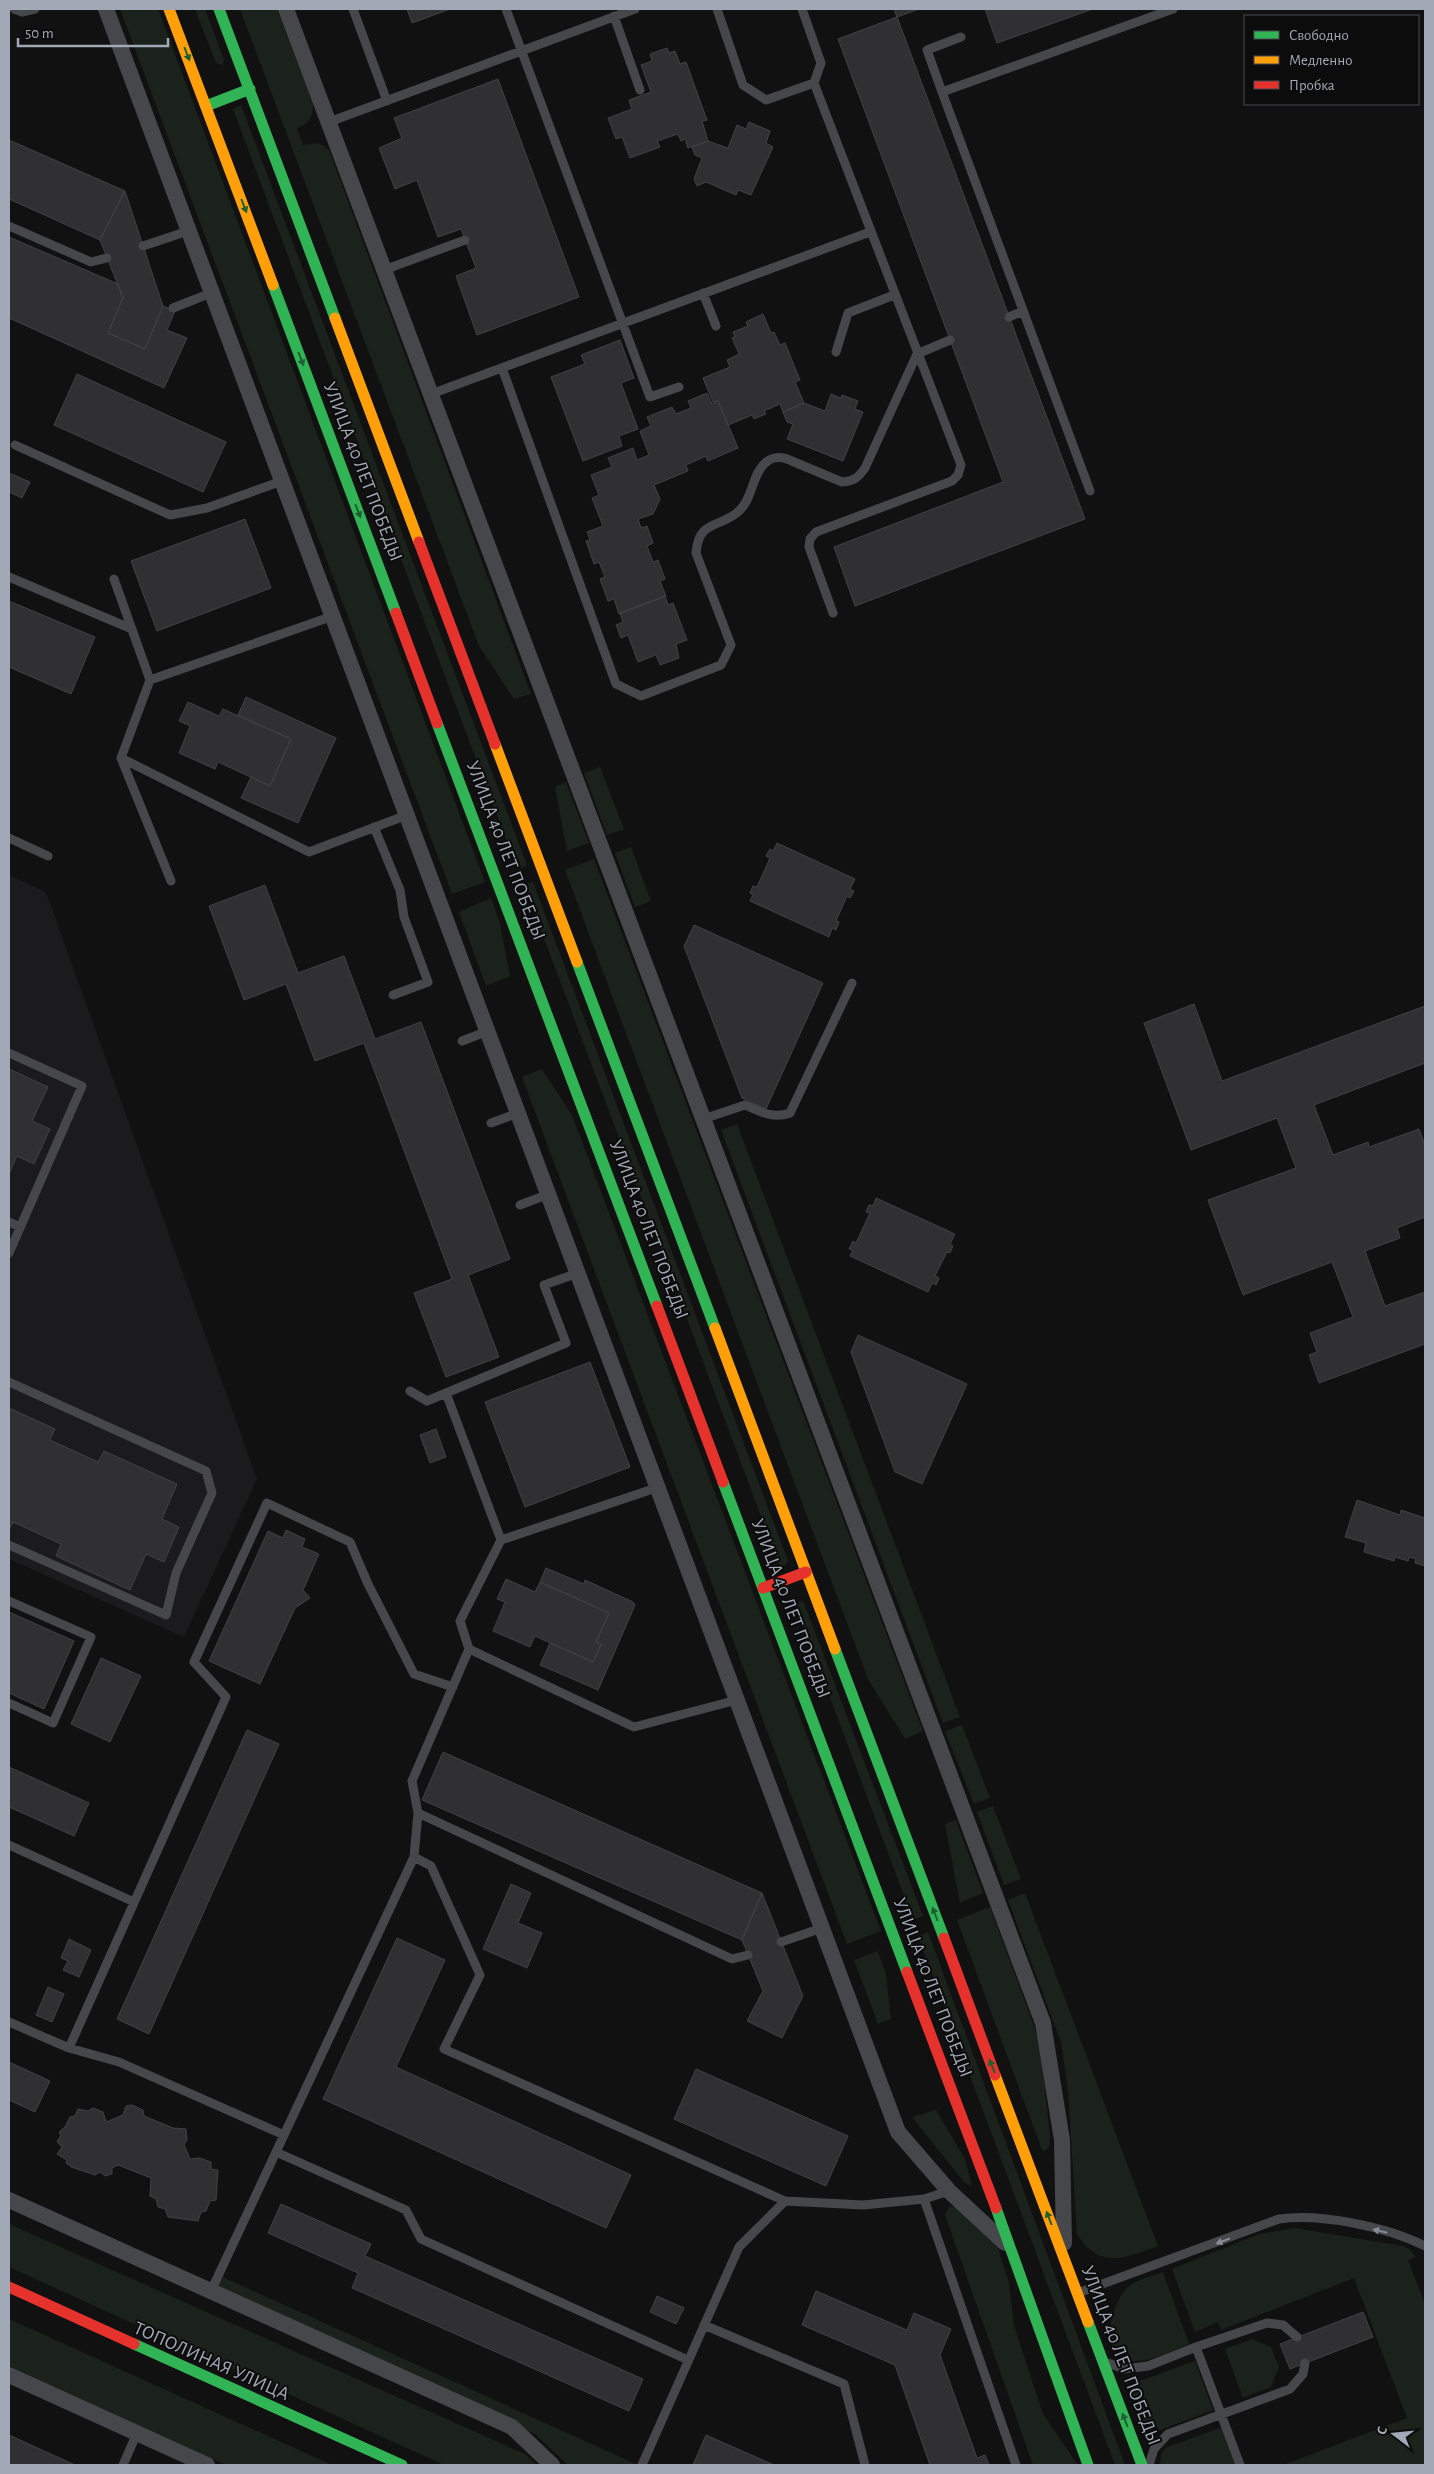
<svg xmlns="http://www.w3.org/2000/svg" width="1434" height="2474" font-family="'Alegreya Sans',sans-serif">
<rect width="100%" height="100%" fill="#111"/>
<path fill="#1b1b1d" d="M9,875L46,892L257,1479L184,1637L9,1559Z"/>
<path fill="#1b221b" d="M120,9H158L485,882L452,894Z
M195,9H205L224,60L222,65L216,63Z
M240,9H277L313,103C313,117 310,123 297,128L303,145C314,143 320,142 329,150L531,694L514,699L479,646Z
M241,105L527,865L517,869L233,109Z
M600,767L624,829L607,835L584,773Z
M566,782L589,843L567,851L555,787Z
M631,847L651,901L635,907L615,853Z
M594,859L923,1731L905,1739L868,1679L565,870Z
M533,882L788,1561L784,1567L779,1564L524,885Z
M491,898L500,923L510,976L486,986L459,912Z
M542,1069L572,1115L881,1931L847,1944L522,1077Z
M737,1124L960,1717L943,1723L721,1130Z
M799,1601L804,1603L923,1916L913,1920L796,1606Z
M962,1725L990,1798L974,1804L945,1731Z
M993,1806L1021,1879L1004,1885L977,1812Z
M956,1820L983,1893L960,1903L945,1824Z
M1025,1893L1158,2246C1126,2258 1099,2270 1077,2234L1068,2090L1061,2042L1008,1900Z
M990,1907L1034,2026L1041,2054L1050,2136L1049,2147L1045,2151L1042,2150L957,1920Z
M928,1932L1125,2465H1115L918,1936Z
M878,1951L886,1974L891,2019L878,2024L854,1960Z
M936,2110L965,2159L972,2186L965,2183L912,2117Z
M949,2207H957L995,2240L1009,2282L1014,2326L1043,2414L1078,2465H1033L945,2215Z
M9,2224L525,2454L537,2465H444L9,2267Z
M1295,2228L1403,2246L1409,2249L1416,2257L1408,2260L1425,2304V2465H1283L1407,2418L1354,2278L1221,2330L1218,2322L1195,2332L1172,2269L1259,2234Z
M1163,2272L1189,2344C1173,2350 1151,2362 1134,2361C1098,2360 1110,2308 1125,2290C1133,2280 1151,2277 1163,2272Z
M220,2276L636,2464L568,2465L535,2434L221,2294L218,2283Z
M9,2319L332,2465H226L9,2366Z
M1252,2339L1271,2347L1279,2367L1271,2387L1243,2398L1225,2349Z
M1195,2361L1213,2410L1147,2435L1129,2385Z
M1222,2427L1235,2465H1160L1161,2455L1165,2448Z"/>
<path fill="#303032" stroke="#3f4245" d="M407,9H450L412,23Z
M894,9H919L897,17Z
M985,9H1093L997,43Z
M897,17L1085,519L855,606L834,547L1003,482L838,39Z
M667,48L669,53L675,51L680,64L686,62L707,120L702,121L708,141L688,148L685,139L681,141L678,134L657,141L660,147L630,158L622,137L616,139L608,118L632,109L629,100L651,92L641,65L652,61L650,54Z
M498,79L579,297L477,335L456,276L476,268L461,229L438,237L417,180L395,189L379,148L402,138L394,118Z
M749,122L770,131L766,143L773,147L751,195L738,190L736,195L706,182L697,186L694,179L702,158L695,155L692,147L708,141L728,148L737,125L746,129Z
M9,140L125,191L100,240L9,199Z
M125,191L163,306L145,349L108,333L123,298L100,240Z
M9,237L118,284L123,298L108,333L145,349L163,306L175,311L167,330L187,338L164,388L9,318Z
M763,314L771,333L774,332L780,345L785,343L800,380L795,382L804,403L783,412L780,404L764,411L766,414L754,419L752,415L728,425L718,401L713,402L703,378L730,367L727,360L739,354L732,338L735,337L733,332L748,326L746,322Z
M620,340L634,378L621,383L638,429L619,436L622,446L583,461L551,377L585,364L581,355Z
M77,374L226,442L203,492L54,425Z
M707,393L712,404L718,401L738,448L708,461L706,456L686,465L688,471L654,485L660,499L653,514L638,519L641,528L647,526L653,543L647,546L653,562L658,560L665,579L660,581L666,596L619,614L614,599L608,601L600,579L605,577L599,562L594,564L586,541L590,540L587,532L603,526L592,498L599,495L591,475L612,467L608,458L633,448L637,460L649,455L640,431L651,426L647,417L672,407L676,414L691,408L688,401Z
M831,394L841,398L842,395L858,401L855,409L863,412L843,461L787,439L793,424L787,422L783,412L804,403L825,411Z
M9,473L30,482L22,498L9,492Z
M245,519L271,588L157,631L131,561Z
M665,596L668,605L673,603L687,640L676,644L679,658L660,665L656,655L638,662L628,635L621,638L616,625L623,622L620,613Z
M9,601L95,637L71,694L9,667Z
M246,697L336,738L298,823L241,798L251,777L270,786L291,739L238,715Z
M188,702L219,716L223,709L291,739L270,786L218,762L215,769L179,753L190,726L179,721Z
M777,843L855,879L850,889L854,891L850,898L847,896L836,921L839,922L836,930L832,928L829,937L750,901L753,895L750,893L753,886L757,887L770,858L766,856L770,849L773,851Z
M265,885L298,973L344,956L375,1039L421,1022L510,1259L468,1275L499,1357L446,1377L414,1293L452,1279L364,1043L315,1061L286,984L244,1000L209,906Z
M694,925L823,983L766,1109L742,1098L684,946Z
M1194,1004L1222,1081L1425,1006V1063L1314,1105L1333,1155L1368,1142L1369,1147L1419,1129L1425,1145V1217L1397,1228L1400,1238L1365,1251L1385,1306L1425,1292V1344L1319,1383L1309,1355L1317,1352L1310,1333L1353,1317L1332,1262L1243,1295L1208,1200L1296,1168L1277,1118L1191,1150L1144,1023Z
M9,1069L48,1087L32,1121L50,1129L34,1164L17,1156L9,1174Z
M876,1198L955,1234L950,1244L953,1246L950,1253L947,1252L935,1276L939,1278L936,1285L932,1283L928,1292L850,1256L853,1250L849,1249L853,1241L856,1243L870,1213L866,1212L869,1205L873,1206Z
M858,1335L967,1384L922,1484L895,1472L851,1352Z
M590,1362L630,1467L525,1507L485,1402Z
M9,1408L55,1429L50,1440L98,1462L104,1451L177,1484L162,1519L179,1527L164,1562L146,1554L130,1590L56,1556L61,1544L13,1522L9,1530Z
M436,1429L446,1457L430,1463L420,1435Z
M1357,1500L1400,1515L1401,1510L1425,1518V1566L1415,1563L1416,1559L1409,1557L1408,1561L1395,1557L1394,1561L1364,1552L1366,1543L1345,1537Z
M286,1530L305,1539L302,1547L319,1554L303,1590L310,1598L295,1608L260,1684L209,1661L268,1531L283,1538Z
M546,1568L584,1584L585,1580L633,1602L635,1605L598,1690L540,1665L550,1643L593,1662L601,1644L596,1642L609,1613L540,1582Z
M506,1579L535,1592L540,1582L609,1613L596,1642L601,1644L593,1662L535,1636L530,1647L493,1631L505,1602L497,1599Z
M9,1612L74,1641L44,1709L9,1693Z
M101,1658L141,1676L110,1742L71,1724Z
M247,1730L279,1744L149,2034L117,2019Z
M443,1752L762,1893L742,1940L422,1800Z
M9,1767L89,1803L74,1836L9,1807Z
M511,1884L531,1893L518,1923L542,1933L527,1968L483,1949Z
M762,1893L803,1996L782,2038L747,2021L763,1991L742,1940Z
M397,1938L445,1960L396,2067L631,2175L606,2228L323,2099Z
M69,1939L91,1950L79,1977L63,1970L68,1961L61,1958Z
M48,1987L64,1994L52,2022L36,2015Z
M9,2062L50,2081L35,2112L9,2100Z
M696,2069L848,2136L826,2186L674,2119Z
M132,2105L143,2110L144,2116L173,2128L186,2129L187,2140L184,2145L190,2159L200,2158L211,2162V2169L218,2170L216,2200L210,2201L206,2211L201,2212L198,2221L168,2217L165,2209L158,2207L156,2199L150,2196L151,2178L118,2165L112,2168V2174L105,2176L100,2172L95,2175L71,2167L66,2163L67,2160L57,2154L62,2147L57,2142L61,2135L59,2132L65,2127L70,2117L75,2116L78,2109L88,2111L93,2108L103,2112L106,2122L123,2115L126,2106Z
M281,2204L371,2244L365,2256L643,2379L629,2411L352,2288L358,2273L268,2233Z
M816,2291L907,2330L914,2313L951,2329L940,2355L977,2458L985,2455L989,2465H930L895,2365L802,2325Z
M657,2296L684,2308L676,2324L650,2312Z
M1363,2312L1373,2337L1290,2369L1280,2344Z
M9,2435L75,2465H9Z
M706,2435L774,2465H693Z"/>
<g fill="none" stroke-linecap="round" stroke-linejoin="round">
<path stroke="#45474b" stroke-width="9" d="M14,9L22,12L35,9
M353,9L387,101
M506,9L650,397L679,387
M717,9L743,85L766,100L814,83L961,465L958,475L952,481L816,532L810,539L809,547L833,613
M802,9L821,63L814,83
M614,16L640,90
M942,92L927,50L961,37
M329,122L635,9
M9,226L91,262L107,258
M143,246L188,231
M384,270L465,240
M703,293L716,326
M173,308L211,293
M1009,317L1023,311
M836,352L848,313L894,295
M502,368L616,684L641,696L721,665L731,645L696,553C699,518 721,529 740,510C753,497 752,475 765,463C772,457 779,456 787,459L842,482C854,481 858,478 865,468L917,354L950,340
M431,394L870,232
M15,445L170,515L207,508L282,481
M1090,491L942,92L1173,9
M9,577L132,629
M114,579L150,680L121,758L171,881
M150,680L333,616
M121,758L309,852L407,815
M374,827L400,890L404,917L428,982L393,995
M9,838L48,856
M462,1041L488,1031
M9,1053L82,1086L9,1253
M703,1119L745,1105C761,1112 773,1119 790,1113L852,983
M491,1123L518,1113
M520,1205L549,1194
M9,1222L20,1227
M9,1382L206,1471L212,1493L176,1573L166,1615L9,1545
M410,1391L427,1401L446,1393L501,1540
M446,1393L566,1343L544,1285L578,1273
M9,1601L91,1637L53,1723L9,1703
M469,1649L634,1727L737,1700
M418,1813L732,1959L748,1955
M9,1845L134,1902
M414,1857L431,1866L480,1975L444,2049L785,2201L863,2205L924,2199L949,2191
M781,1942L822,1928
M9,2022L69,2048L119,2062L284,2135
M69,2048L226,1697L194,1662L267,1503L350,1542L368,1584L414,1674L453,1687
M276,2152L406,2210L421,2239L688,2360
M924,2199L1016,2465
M211,2291L414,1857L418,1813L412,1781L469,1649L460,1621L501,1540L656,1488
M1078,2293L1279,2219C1321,2213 1387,2227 1425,2246
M704,2325L844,2384L865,2465
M1196,2347L1240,2465
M1108,2363L1124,2369L1148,2366L1196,2347L1267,2323L1283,2325L1297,2337
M123,2465L137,2433
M642,2465L739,2247L785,2201
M1149,2465L1154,2449L1168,2434L1290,2389L1303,2374L1305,2363"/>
<path stroke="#45474b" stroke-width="16" d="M106,9L898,2132L949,2191L1005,2243
M286,9L1043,2023L1062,2140L1064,2243
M9,2200L512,2427L552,2465
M9,2375L207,2465"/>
<path stroke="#30b455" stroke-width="11" d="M219,9L335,318
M206,106L250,89
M273,285L396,613
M437,723L657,1306
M577,962L715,1328
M723,1482L907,1972
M835,1649L944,1938
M996,2208L1088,2465
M1088,2322L1142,2465
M134,2344L402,2465"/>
<path stroke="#ff9f0a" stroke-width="11" d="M169,9L273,285
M335,318L419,542
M495,744L577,962
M715,1328L835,1649
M995,2075L1088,2322"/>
<path stroke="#e5322d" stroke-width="11" d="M419,542L495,744
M396,613L437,723
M657,1306L723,1482
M763,1588L806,1572
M944,1938L995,2075
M907,1972L996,2208
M9,2287L134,2344"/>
</g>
<defs><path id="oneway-solid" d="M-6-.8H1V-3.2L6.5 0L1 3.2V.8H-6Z" transform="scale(1.25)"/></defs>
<g fill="#1e6031">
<use href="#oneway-solid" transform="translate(187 54) rotate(69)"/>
<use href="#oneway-solid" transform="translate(244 206) rotate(69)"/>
<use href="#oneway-solid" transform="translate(301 359) rotate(69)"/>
<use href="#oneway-solid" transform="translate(358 511) rotate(69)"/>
<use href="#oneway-solid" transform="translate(935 1914) rotate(-111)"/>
<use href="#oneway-solid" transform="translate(992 2066) rotate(-111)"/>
<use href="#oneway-solid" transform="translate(1049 2218) rotate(-111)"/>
<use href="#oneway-solid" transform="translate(1125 2420) rotate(-111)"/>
</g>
<g fill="#858c95">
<use href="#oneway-solid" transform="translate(1380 2231) rotate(-167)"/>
<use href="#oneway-solid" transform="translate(1223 2241) rotate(159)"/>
</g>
<g text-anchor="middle" stroke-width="4" stroke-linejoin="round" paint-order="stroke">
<g font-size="19" fill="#a0a9b5" stroke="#0c0c0d">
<text transform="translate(364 471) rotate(69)" y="7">УЛИЦА 40 ЛЕТ ПОБЕДЫ</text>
<text transform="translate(507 850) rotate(69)" y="7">УЛИЦА 40 ЛЕТ ПОБЕДЫ</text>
<text transform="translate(650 1229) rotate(69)" y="7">УЛИЦА 40 ЛЕТ ПОБЕДЫ</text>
<text transform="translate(792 1608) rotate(69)" y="7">УЛИЦА 40 ЛЕТ ПОБЕДЫ</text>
<text transform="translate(934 1987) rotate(69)" y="7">УЛИЦА 40 ЛЕТ ПОБЕДЫ</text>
<text transform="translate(1122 2355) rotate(69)" y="7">УЛИЦА 40 ЛЕТ ПОБЕДЫ</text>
<text transform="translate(212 2360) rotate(24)" y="7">ТОПОЛИНАЯ УЛИЦА</text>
</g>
</g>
<rect width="1434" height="2474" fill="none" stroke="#a0a9b5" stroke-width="20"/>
<rect x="1244" y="15" width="175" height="90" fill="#0c0c0d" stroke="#474b50"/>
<rect x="1254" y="31" width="25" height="8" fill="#30b455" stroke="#474b50"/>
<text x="1289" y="40" font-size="15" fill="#a0a9b5">Свободно</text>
<rect x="1254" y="56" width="25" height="8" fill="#ff9f0a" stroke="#474b50"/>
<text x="1289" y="65" font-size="15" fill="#a0a9b5">Медленно</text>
<rect x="1254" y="81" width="25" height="8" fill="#e5322d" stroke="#474b50"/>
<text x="1289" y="90" font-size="15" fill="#a0a9b5">Пробка</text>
<g transform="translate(1394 2434) rotate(286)" stroke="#0c0c0d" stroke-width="4" paint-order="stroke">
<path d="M0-4L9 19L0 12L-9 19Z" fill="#a0a9b5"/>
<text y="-8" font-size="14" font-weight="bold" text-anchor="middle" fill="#a0a9b5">С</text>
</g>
<path d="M18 38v8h150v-8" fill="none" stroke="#a0a9b5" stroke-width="2.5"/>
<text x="25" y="38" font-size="15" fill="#a0a9b5" stroke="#0c0c0d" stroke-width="4" paint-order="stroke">50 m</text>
</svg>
